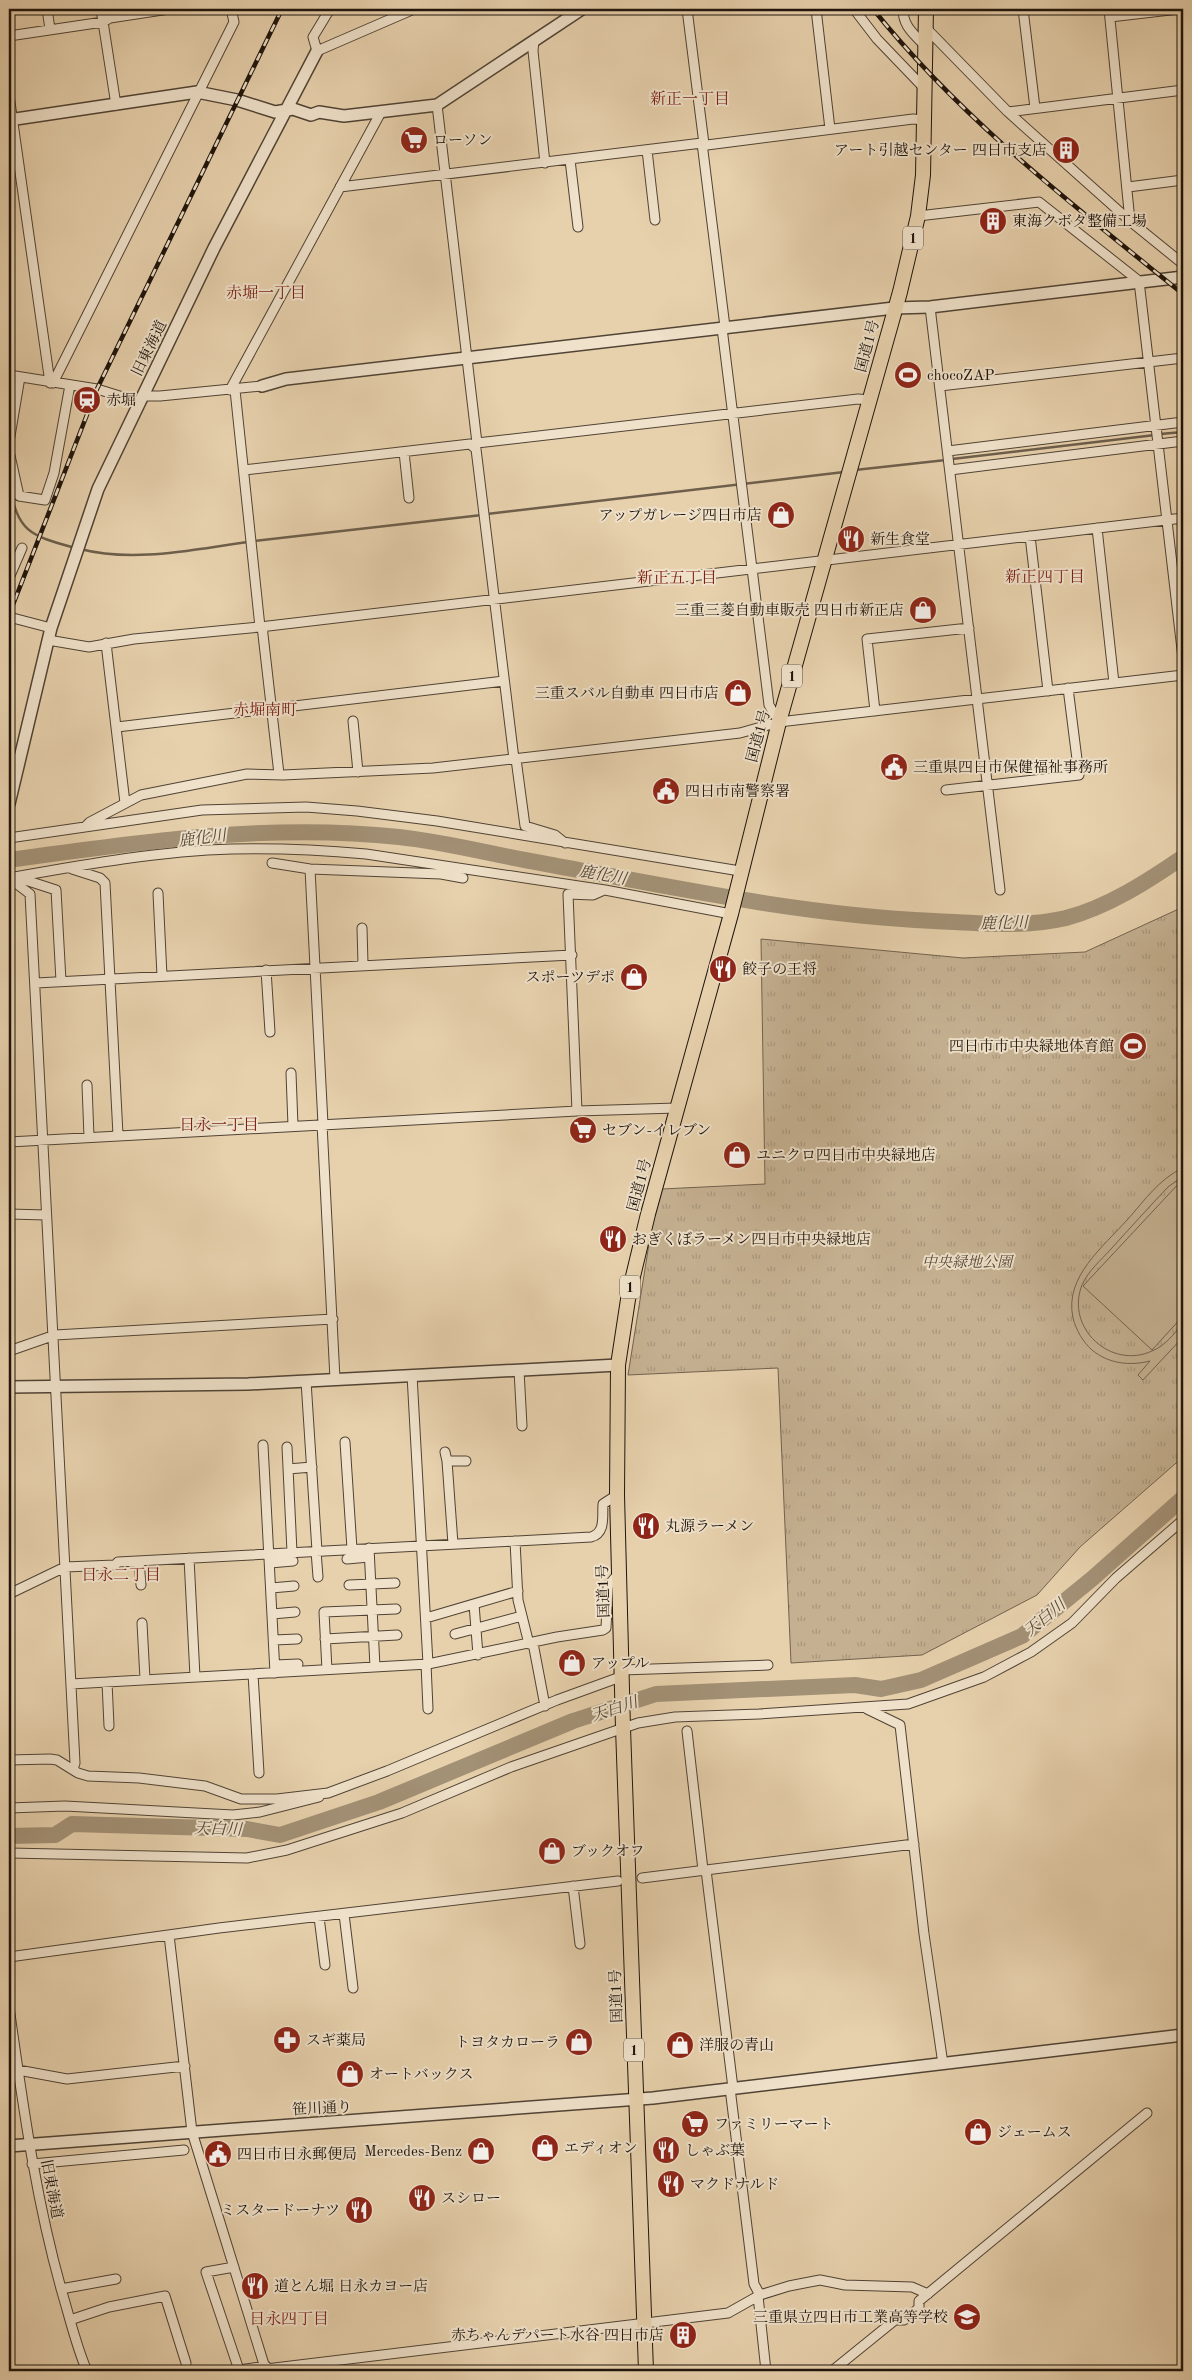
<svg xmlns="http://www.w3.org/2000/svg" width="1192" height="2380" font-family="'Old Standard TT','Noto Serif JP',serif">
<defs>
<pattern id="grass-tufts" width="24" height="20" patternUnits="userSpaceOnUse" patternTransform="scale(1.25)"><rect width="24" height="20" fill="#c5b192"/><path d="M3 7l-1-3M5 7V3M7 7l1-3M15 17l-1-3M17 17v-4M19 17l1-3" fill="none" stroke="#a9977d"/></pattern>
</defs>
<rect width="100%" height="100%" fill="#e7d1ad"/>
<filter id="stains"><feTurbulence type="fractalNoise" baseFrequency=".004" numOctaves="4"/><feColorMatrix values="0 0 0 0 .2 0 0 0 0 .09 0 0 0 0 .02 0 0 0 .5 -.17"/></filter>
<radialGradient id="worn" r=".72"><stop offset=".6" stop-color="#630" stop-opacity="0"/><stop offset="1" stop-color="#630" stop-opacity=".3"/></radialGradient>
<path fill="url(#grass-tufts)" stroke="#72624f" d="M1183,907V1457L1080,1547L1037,1595L922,1655L791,1663L778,1368L628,1375L653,1219L662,1189L765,1184L761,939L963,958L1085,952Z"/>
<path fill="#c5b192" stroke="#72624f" d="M1183,1168V1176L1168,1187C1149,1207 1130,1228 1111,1249C1101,1260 1088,1271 1082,1285C1065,1328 1111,1370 1152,1351C1165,1346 1174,1334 1183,1323V1337L1143,1380L1138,1375L1150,1361C1130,1366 1109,1364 1092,1350C1083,1342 1076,1330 1073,1318C1064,1277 1103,1247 1128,1219C1144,1201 1160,1178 1183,1168Z
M1182,1180L1183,1316L1152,1350L1083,1286Z"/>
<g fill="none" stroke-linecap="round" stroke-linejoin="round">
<path stroke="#6e5f4c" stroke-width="2.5" d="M1160,434L1183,432
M952,459L1155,435
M855,470L946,460
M9,485C19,533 29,535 75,548
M487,514L844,472
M254,541L482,515
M80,549C135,563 194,549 248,542"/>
<path stroke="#a39176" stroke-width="16" d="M9,860C138,842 268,823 399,837C446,842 494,855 541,863C671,887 802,915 934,921C977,923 1024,928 1066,918C1108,907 1148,881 1183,857
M9,1836L55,1835L72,1824L247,1829L280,1835L379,1802L573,1721L656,1694L855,1685L881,1689L921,1680L1022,1636L1093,1578L1183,1498"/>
<g stroke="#504334" stroke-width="11">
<path id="minor" d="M47,9L50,29
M101,9L116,105
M330,9L313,37L317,51L414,9
M687,9L704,144
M816,9L830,129
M854,9L877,39L924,88
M903,9C903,26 913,33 924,45
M1023,9L1035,108
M1109,9L1130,221
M1110,17L1179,9
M925,27L1008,112L1130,221L1183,264
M9,36L103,22L110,18L169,9
M534,40L533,51L545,163
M9,95L50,383
M437,105L477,443L474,446
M1008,112L1183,90
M702,143L725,327
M647,150L655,220
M570,160L578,227
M340,187L702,143L707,145L913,119L924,120
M1128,187L1183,180
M918,216L1039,202L1139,281L1183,658
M930,307L1000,890
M722,328L769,705L779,722
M9,375L97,389L139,402
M53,383L234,22L231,9
M940,386L1183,358
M230,390L381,112
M235,390L260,627
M142,396H160L262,386
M9,442L20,377
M477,443L858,399L870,400
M9,451L19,496L45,500L54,473L70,385
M948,451L1183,422
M404,452L409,498
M244,470L470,444L476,449L514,759
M950,470L1183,441
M1097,528L1114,683
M1030,536L1048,691
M9,578L22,548
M9,617L51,628
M262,626L279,774
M48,640L89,647L134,639L260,627L1183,518
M106,643L125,803
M875,711L867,639L969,628
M353,721L358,772
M117,727L504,681
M516,759L525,826L555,835L565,843
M946,790L1079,775L1068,688
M85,827L90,822L141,795L247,774L283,775L433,768L740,733L779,722L1183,675
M9,838L202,810L306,807L357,811L437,821L740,871
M272,863L310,869L441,874L463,878
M72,869L100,878L105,883L118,1135
M310,869L323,1124
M16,877L56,890L61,981
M9,878L30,894L75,1763L73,1769
M9,878C82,865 158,851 232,849C277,848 322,850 366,854L605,890L731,914
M158,893L162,976
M362,928L363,964
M266,970L270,1032
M36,983L572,955
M291,1073L293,1126
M87,1085L89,1137
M577,1111L568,894L593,895L602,891
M322,1124L335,1379
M9,1142L577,1111L677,1108
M9,1214L46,1215
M9,1351L55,1335L333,1319
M519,1370L522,1426
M412,1375L428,1664
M306,1381L317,1551
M345,1442L352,1549
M263,1445L275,1673
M287,1447L292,1552
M445,1452L447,1461H466
M447,1461L453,1544
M288,1469L312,1467
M515,1541L518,1600L529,1644
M369,1548L375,1667
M316,1551L318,1577
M189,1558L195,1677
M347,1559L369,1557
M139,1561L141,1585
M270,1563L293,1561
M349,1585L395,1583
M271,1588L294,1586
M9,1594L65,1567L115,1565L118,1562L591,1537C606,1533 602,1516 603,1504L617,1495
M474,1604L478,1655
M272,1614L295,1612
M426,1618L518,1591
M142,1623L145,1679
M455,1634L522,1616
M325,1639L397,1635
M274,1640L297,1639
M533,1643L545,1706
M426,1664L428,1709
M275,1665L298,1664
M327,1670L324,1612L396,1609
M622,1670L768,1665
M253,1674L259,1773
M107,1682L109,1726
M71,1684L428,1664L557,1637L603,1630L606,1628L608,1586L619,1573
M867,1709L900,1725L924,1934L943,2064
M687,1731L703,1870
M9,1760L50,1759L57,1760L78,1773L88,1776L139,1778L205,1786L241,1799H277L328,1793L387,1771L557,1700L623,1676
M9,1808L65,1806L233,1815L260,1812L319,1797
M9,1853L247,1858L287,1850L402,1813L511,1767L638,1723L675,1717L759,1714L908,1704L984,1677L1031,1652L1072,1623L1116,1578L1183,1520
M706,1870L733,2088
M642,1878L914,1844
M573,1886L580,1944
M344,1914L353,1988
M319,1917L325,1965
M169,1935L192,2132L266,2371
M9,1957L219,1928L618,1881
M9,2007C23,2105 36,2203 64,2299C71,2323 77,2348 87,2371
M9,2072L18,2070L67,2079L185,2066
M730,2088L754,2284L760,2295
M32,2164L184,2150
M234,2267L206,2272L239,2370L266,2366
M61,2289L116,2279
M758,2296L766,2371
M70,2320L109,2307L165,2296L186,2363
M266,2369L728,2313L760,2295L789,2286L820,2280L845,2285L912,2287L928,2294
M832,2371L895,2320H904L919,2308V2301L1147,2113"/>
</g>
<g stroke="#504334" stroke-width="14">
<path id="tertiary" d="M9,120L197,92L237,100L275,112L293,109L311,115L319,112L344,116L437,105L582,9
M262,386L286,379L894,308L930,307L1183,277
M9,804L51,628L98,489L214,248L317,51
M9,1387L248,1384L618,1365
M9,2146L653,2098L1183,2035"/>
</g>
<g stroke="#1e140c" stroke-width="16">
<path id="trunk" d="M646,2371L623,1728L617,1495L618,1365L629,1293L648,1214L731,914L779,722L900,292L918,216L923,175L926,9"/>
</g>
<use href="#minor" stroke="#efe1ca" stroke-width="9"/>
<use href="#tertiary" stroke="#efe1ca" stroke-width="11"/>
<use href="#trunk" stroke="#e7d1ad" stroke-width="14"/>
<g stroke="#1e140c" stroke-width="4.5">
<path id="rail" d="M873,9C962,120 1073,205 1183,294
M9,615L97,389L282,9"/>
</g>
<use href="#rail" stroke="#efe1ca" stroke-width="2.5" stroke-dasharray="8" stroke-linecap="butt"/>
</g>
<defs>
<g id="supermarket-disc" transform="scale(1.4375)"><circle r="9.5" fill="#8f2418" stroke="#efe1ca"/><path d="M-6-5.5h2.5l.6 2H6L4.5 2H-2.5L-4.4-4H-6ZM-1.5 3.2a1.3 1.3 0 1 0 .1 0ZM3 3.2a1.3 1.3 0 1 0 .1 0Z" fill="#fff"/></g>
<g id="building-disc" transform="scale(1.4375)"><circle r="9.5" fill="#8f2418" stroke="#efe1ca"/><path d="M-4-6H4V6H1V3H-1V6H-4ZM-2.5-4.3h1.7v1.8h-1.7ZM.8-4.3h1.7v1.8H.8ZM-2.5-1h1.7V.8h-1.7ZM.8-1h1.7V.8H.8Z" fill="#fff"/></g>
<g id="stadium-disc" transform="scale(1.4375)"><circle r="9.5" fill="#8f2418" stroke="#efe1ca"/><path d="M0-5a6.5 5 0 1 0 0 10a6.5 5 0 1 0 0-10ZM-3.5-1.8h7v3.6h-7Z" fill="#fff"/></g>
<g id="station-disc" transform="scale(1.4375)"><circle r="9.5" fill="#8f2418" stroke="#efe1ca"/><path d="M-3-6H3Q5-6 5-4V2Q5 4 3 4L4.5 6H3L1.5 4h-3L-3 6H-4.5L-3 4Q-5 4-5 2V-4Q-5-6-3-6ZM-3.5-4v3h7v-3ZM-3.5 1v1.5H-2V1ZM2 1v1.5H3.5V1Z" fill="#fff"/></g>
<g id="shop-disc" transform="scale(1.4375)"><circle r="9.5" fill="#8f2418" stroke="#efe1ca"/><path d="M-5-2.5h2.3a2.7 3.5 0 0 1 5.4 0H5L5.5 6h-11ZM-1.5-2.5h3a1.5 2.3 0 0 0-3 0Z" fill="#fff"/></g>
<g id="restaurant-disc" transform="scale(1.4375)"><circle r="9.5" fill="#8f2418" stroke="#efe1ca"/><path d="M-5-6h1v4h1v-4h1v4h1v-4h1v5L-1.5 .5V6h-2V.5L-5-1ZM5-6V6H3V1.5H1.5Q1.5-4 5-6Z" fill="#fff"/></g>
<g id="civic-disc" transform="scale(1.4375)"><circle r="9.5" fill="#8f2418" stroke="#efe1ca"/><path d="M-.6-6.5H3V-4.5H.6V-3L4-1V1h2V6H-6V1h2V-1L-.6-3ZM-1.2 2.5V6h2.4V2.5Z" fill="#fff"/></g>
<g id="pharmacy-disc" transform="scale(1.4375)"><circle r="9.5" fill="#8f2418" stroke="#efe1ca"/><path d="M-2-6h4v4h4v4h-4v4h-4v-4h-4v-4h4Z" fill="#fff"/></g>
<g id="school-disc" transform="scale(1.4375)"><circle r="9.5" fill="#8f2418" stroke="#efe1ca"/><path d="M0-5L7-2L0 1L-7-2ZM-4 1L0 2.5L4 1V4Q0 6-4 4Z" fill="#fff"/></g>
</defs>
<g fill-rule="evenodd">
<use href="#supermarket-disc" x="414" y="140"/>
<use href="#building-disc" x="1066" y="150"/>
<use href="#building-disc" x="993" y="221"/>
<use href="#stadium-disc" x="908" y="375"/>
<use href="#station-disc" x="87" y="400"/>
<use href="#shop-disc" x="781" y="515"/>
<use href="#restaurant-disc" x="851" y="539"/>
<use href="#shop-disc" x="923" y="610"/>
<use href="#shop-disc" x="738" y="693"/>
<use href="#civic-disc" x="894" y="767"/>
<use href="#civic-disc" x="666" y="791"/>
<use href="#restaurant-disc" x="723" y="969"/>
<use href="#shop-disc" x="634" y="977"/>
<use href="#stadium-disc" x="1133" y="1046"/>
<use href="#supermarket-disc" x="583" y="1130"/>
<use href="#shop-disc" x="737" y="1155"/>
<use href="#restaurant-disc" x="613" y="1239"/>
<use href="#restaurant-disc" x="646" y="1526"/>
<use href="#shop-disc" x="572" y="1663"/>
<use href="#shop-disc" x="552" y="1851"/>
<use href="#pharmacy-disc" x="287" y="2040"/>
<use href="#shop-disc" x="579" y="2042"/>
<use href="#shop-disc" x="680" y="2045"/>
<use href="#shop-disc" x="350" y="2074"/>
<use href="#supermarket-disc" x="695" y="2124"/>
<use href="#shop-disc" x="978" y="2132"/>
<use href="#shop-disc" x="545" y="2148"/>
<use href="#restaurant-disc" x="666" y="2150"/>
<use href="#shop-disc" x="481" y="2151"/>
<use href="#civic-disc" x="218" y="2154"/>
<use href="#restaurant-disc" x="671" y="2184"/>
<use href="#restaurant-disc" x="422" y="2198"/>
<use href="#restaurant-disc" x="359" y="2210"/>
<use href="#restaurant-disc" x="255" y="2286"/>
<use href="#school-disc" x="967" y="2317"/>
<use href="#building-disc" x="683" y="2335"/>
</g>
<g text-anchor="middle" stroke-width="4" stroke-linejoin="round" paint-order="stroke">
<g fill="#efe1ca" stroke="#5d5245" stroke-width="1">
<rect x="903" y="226.5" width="20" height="23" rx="4"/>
<rect x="782" y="664.5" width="20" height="23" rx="4"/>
<rect x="620" y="1275.5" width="20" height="23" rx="4"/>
<rect x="624" y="2038.5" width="20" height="23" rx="4"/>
</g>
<g font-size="14" font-weight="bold" fill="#1e140c">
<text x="913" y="243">1</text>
<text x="792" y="681">1</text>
<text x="630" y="1292">1</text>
<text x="634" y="2055">1</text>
</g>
<g font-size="15" fill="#1e140c" stroke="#efe1ca" text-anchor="start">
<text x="433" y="145">ローソン</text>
<text x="1047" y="155" text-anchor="end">アート引越センター 四日市支店</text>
<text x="1012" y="226">東海クボタ整備工場</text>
<text x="927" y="380">chocoZAP</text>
<text x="106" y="405">赤堀</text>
<text x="762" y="520" text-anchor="end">アップガレージ四日市店</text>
<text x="870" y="544">新生食堂</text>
<text x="904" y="615" text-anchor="end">三重三菱自動車販売 四日市新正店</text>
<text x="719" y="698" text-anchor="end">三重スバル自動車 四日市店</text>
<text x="913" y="772">三重県四日市保健福祉事務所</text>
<text x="685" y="796">四日市南警察署</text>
<text x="742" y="974">餃子の王将</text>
<text x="615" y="982" text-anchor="end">スポーツデポ</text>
<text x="1114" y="1051" text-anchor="end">四日市市中央緑地体育館</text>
<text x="602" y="1135">セブン-イレブン</text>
<text x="756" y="1160">ユニクロ四日市中央緑地店</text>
<text x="632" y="1244">おぎくぼラーメン四日市中央緑地店</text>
<text x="665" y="1531">丸源ラーメン</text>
<text x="591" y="1668">アップル</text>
<text x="571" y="1856">ブックオフ</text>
<text x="306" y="2045">スギ薬局</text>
<text x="560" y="2047" text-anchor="end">トヨタカローラ</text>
<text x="699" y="2050">洋服の青山</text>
<text x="369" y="2079">オートバックス</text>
<text x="714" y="2129">ファミリーマート</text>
<text x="997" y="2137">ジェームス</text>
<text x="564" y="2153">エディオン</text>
<text x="685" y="2155">しゃぶ葉</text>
<text x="462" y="2156" text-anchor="end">Mercedes-Benz</text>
<text x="237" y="2159">四日市日永郵便局</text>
<text x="690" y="2189">マクドナルド</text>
<text x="441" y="2203">スシロー</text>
<text x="340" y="2215" text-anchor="end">ミスタードーナツ</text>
<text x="274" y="2291">道とん堀 日永カヨー店</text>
<text x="948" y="2322" text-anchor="end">三重県立四日市工業高等学校</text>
<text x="664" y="2340" text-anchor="end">赤ちゃんデパート水谷 四日市店</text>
</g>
<g font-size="15" fill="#1e140c" stroke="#efe1ca">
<text transform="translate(867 346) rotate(-75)" y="5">国道1号</text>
<text transform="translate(149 348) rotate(-64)" y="5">旧東海道</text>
<text transform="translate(758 736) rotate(-75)" y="5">国道1号</text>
<text transform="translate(639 1185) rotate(-75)" y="5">国道1号</text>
<text transform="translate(603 1591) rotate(-92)" y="5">国道1号</text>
<text transform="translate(616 1996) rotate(-92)" y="5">国道1号</text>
<text transform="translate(322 2108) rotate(-3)" y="5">笹川通り</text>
<text transform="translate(52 2189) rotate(79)" y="5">旧東海道</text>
</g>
<g font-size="15" font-style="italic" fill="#584b3b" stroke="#efe1ca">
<text x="967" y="1267">中央緑地公園</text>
</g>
<g font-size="16" fill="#7a1f14" stroke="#efe1ca">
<text x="690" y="104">新正一丁目</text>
<text x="266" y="298">赤堀一丁目</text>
<text x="1045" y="582">新正四丁目</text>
<text x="677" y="583">新正五丁目</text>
<text x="265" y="715">赤堀南町</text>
<text x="219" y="1130">日永一丁目</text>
<text x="121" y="1580">日永二丁目</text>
<text x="289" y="2324">日永四丁目</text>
</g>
<g font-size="16" font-style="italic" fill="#534636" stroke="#efe1ca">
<text transform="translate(202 837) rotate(-7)" y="6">鹿化川</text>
<text transform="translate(603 874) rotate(10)" y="6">鹿化川</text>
<text transform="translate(1004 922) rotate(-1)" y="6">鹿化川</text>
<text transform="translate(1044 1617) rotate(-40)" y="6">天白川</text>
<text transform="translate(614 1708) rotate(-18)" y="6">天白川</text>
<text transform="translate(218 1828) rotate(2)" y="6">天白川</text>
</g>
</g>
<rect width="1192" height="2380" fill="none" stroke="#e7d1ad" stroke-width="30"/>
<rect x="10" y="10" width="1172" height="2360" fill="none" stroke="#1e140c" stroke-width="2.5"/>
<rect x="15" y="15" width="1162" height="2350" fill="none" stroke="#1e140c"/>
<rect width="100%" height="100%" filter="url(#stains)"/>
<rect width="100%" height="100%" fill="url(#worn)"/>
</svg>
